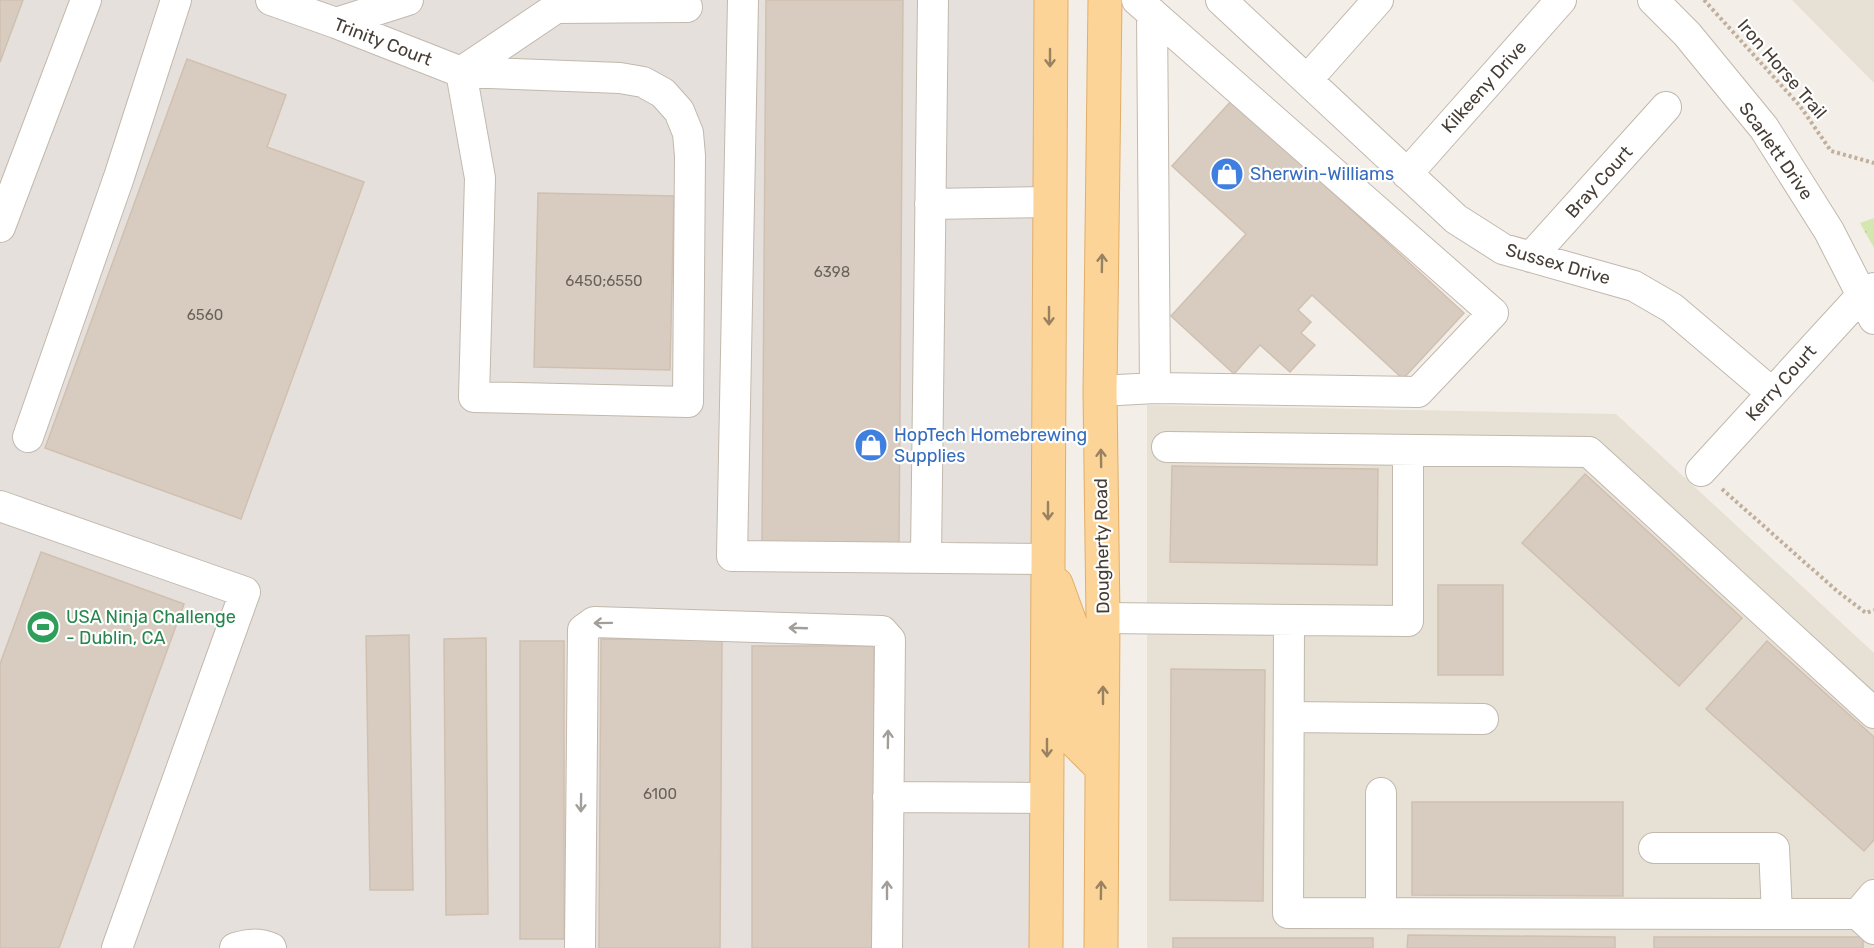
<svg xmlns="http://www.w3.org/2000/svg" width="1874" height="948" font-family="Rubik,sans-serif">
<defs>
<pattern id="park-tufts" width="24" height="20" patternUnits="userSpaceOnUse" patternTransform="scale(1.5)"><rect width="24" height="20" fill="#d5e7b1"/><path d="M3 7l-1-3M5 7V3M7 7l1-3M15 17l-1-3M17 17v-4M19 17l1-3" fill="none" stroke="#b8c799"/></pattern>
</defs>
<rect width="100%" height="100%" fill="#f3eee7"/>
<path fill="#e7e0d5" d="M1792,0H1874V83Z
M1147,405L1616,414L1874,653V948H1147Z"/>
<path fill="#e6e0dc" d="M0,0H1051L1046,948H0Z"/>
<path fill="url(#park-tufts)" d="M1874,218V248L1860,223Z"/>
<path fill="#d8ccc0" stroke="#d0c0b0" stroke-width="1.5" d="M0,0H23L0,62Z
M766,0H903L899,545L762,544Z
M187,59L286,95L267,147L364,182L241,519L45,448Z
M1232,100L1464,313L1403,379L1312,295L1298,310L1311,322L1301,333L1315,345L1290,372L1260,345L1234,374L1171,316L1246,234L1172,166Z
M538,193L674,196L670,370L534,367Z
M1172,466L1378,469L1377,565L1170,562Z
M1585,474L1742,618L1679,686L1522,543Z
M41,552L184,604L59,948H0V664Z
M1438,585H1503V675H1438Z
M409,635L413,890H370L366,636Z
M486,638L488,914L446,915L444,639Z
M601,639L722,640L720,948H599Z
M520,641H564V939H520Z
M1767,641L1874,737V840L1864,851L1706,709Z
M752,646H874V948H752Z
M1171,669L1265,670L1263,901L1170,900Z
M1412,802H1623V896L1412,895Z
M1408,935L1615,937V948H1407Z
M1654,937H1863V948H1654Z
M1173,938H1373V948H1173Z"/>
<g fill="none" stroke-linecap="round" stroke-linejoin="round">
<g stroke="#c2b8ad" stroke-width="32">
<path id="minor" d="M271,0L336,23L461,72L620,78L643,82L663,93L679,111L688,133L690,156L688,402L474,397L480,178L461,72
M743,0L732,556L1048,559
M1221,0L1456,219L1503,249L1634,286L1672,308L1772,393
M1653,0L1687,34L1764,128L1829,231L1874,319
M1152,13L1155,388
M336,23L408,0
M461,72L556,8L687,7
M1307,80L1378,0
M1407,174L1561,0
M930,204L1050,202
M0,227L86,0
M1531,257L1666,107
M1100,391L1155,388L1418,392L1493,313L1137,0
M28,437L119,177L176,0
M1167,447L1589,452L1874,713
M1701,471L1862,295L1874,288
M0,506L245,592L117,948
M926,557L933,0
M1103,618L1408,621V450
M1289,620L1288,913L1777,914L1774,848H1654
M1289,717L1483,719
M888,797L1047,798
M1381,913V793
M1777,914H1858L1874,929
M1858,914L1874,895
M235,948C248,944 258,943 271,948
M580,948L583,630L594,622L882,631L890,640L887,948"/>
</g>
<g stroke="#e2ae67" stroke-width="35">
<path id="major" d="M1056,584L1072,628L1071,737L1102,768
M1046,948L1051,0
M1101,948L1103,618L1100,391L1105,0"/>
</g>
<path stroke="#c0af9b" stroke-width="4" stroke-dasharray="3 3" stroke-linecap="butt" d="M1704,0L1800,106L1831,151L1874,163
M1722,489L1837,591L1866,613L1874,610"/>
<use href="#minor" stroke="#fff" stroke-width="30"/>
<use href="#major" stroke="#fcd497" stroke-width="33"/>
</g>
<defs><path id="oneway-shaft" d="M-6 0H5M1.5-3L5.5 0L1.5 3" fill="none" stroke-width="1.6" stroke-linecap="round" stroke-linejoin="round" transform="scale(1.5)"/></defs>
<g stroke="#988262">
<use href="#oneway-shaft" transform="translate(1050 58) rotate(90)"/>
<use href="#oneway-shaft" transform="translate(1102 263) rotate(-89)"/>
<use href="#oneway-shaft" transform="translate(1049 316) rotate(90)"/>
<use href="#oneway-shaft" transform="translate(1101 458) rotate(-91)"/>
<use href="#oneway-shaft" transform="translate(1048 511) rotate(90)"/>
<use href="#oneway-shaft" transform="translate(1103 695) rotate(-90)"/>
<use href="#oneway-shaft" transform="translate(1047 748) rotate(90)"/>
<use href="#oneway-shaft" transform="translate(1101 890) rotate(-89)"/>
</g>
<g stroke="#a29e9a">
<use href="#oneway-shaft" transform="translate(603 623) rotate(179)"/>
<use href="#oneway-shaft" transform="translate(798 628) rotate(-178)"/>
<use href="#oneway-shaft" transform="translate(888 739) rotate(-89)"/>
<use href="#oneway-shaft" transform="translate(581 803) rotate(91)"/>
<use href="#oneway-shaft" transform="translate(887 890) rotate(-90)"/>
</g>
<defs>
<g id="shop-disc" transform="scale(1.725)"><circle r="9.5" fill="#3f7fe0" stroke="#fff"/><path d="M-5-2.5h2.3a2.7 3.5 0 0 1 5.4 0H5L5.5 6h-11ZM-1.5-2.5h3a1.5 2.3 0 0 0-3 0Z" fill="#fff"/></g>
<g id="stadium-disc" transform="scale(1.725)"><circle r="9.5" fill="#2e9e5b" stroke="#fff"/><path d="M0-5a6.5 5 0 1 0 0 10a6.5 5 0 1 0 0-10ZM-3.5-1.8h7v3.6h-7Z" fill="#fff"/></g>
</defs>
<g fill-rule="evenodd">
<use href="#shop-disc" x="1227" y="174"/>
<use href="#shop-disc" x="871" y="445"/>
<use href="#stadium-disc" x="43" y="627"/>
</g>
<g text-anchor="middle" stroke-width="4.5" stroke-linejoin="round" paint-order="stroke">
<g font-size="15" fill="#6a6258">
<text x="832" y="277">6398</text>
<text x="604" y="286">6450;6550</text>
<text x="205" y="320">6560</text>
<text x="660" y="799">6100</text>
</g>
<g font-size="18" fill="#463e36" stroke="#fff">
<text transform="translate(383 42) rotate(21)" y="6">Trinity Court</text>
<text transform="translate(1782 69) rotate(49)" y="6">Iron Horse Trail</text>
<text transform="translate(1484 87) rotate(-48)" y="6">Kilkeeny Drive</text>
<text transform="translate(1776 151) rotate(55)" y="6">Scarlett Drive</text>
<text transform="translate(1599 182) rotate(-48)" y="6">Bray Court</text>
<text transform="translate(1558 264) rotate(16)" y="6">Sussex Drive</text>
<text transform="translate(1781 383) rotate(-48)" y="6">Kerry Court</text>
<text transform="translate(1102 546) rotate(-91)" y="6">Dougherty Road</text>
</g>
<g font-size="18" fill="#366cbe" stroke="#fff" text-anchor="start">
<text x="1250" y="180">Sherwin-Williams</text>
<text x="894" y="441">HopTech Homebrewing<tspan x="894" dy="21">Supplies</tspan></text>
</g>
<g font-size="18" fill="#27864d" stroke="#fff" text-anchor="start">
<text x="66" y="623">USA Ninja Challenge<tspan x="66" dy="21">- Dublin, CA</tspan></text>
</g>
</g>
</svg>
